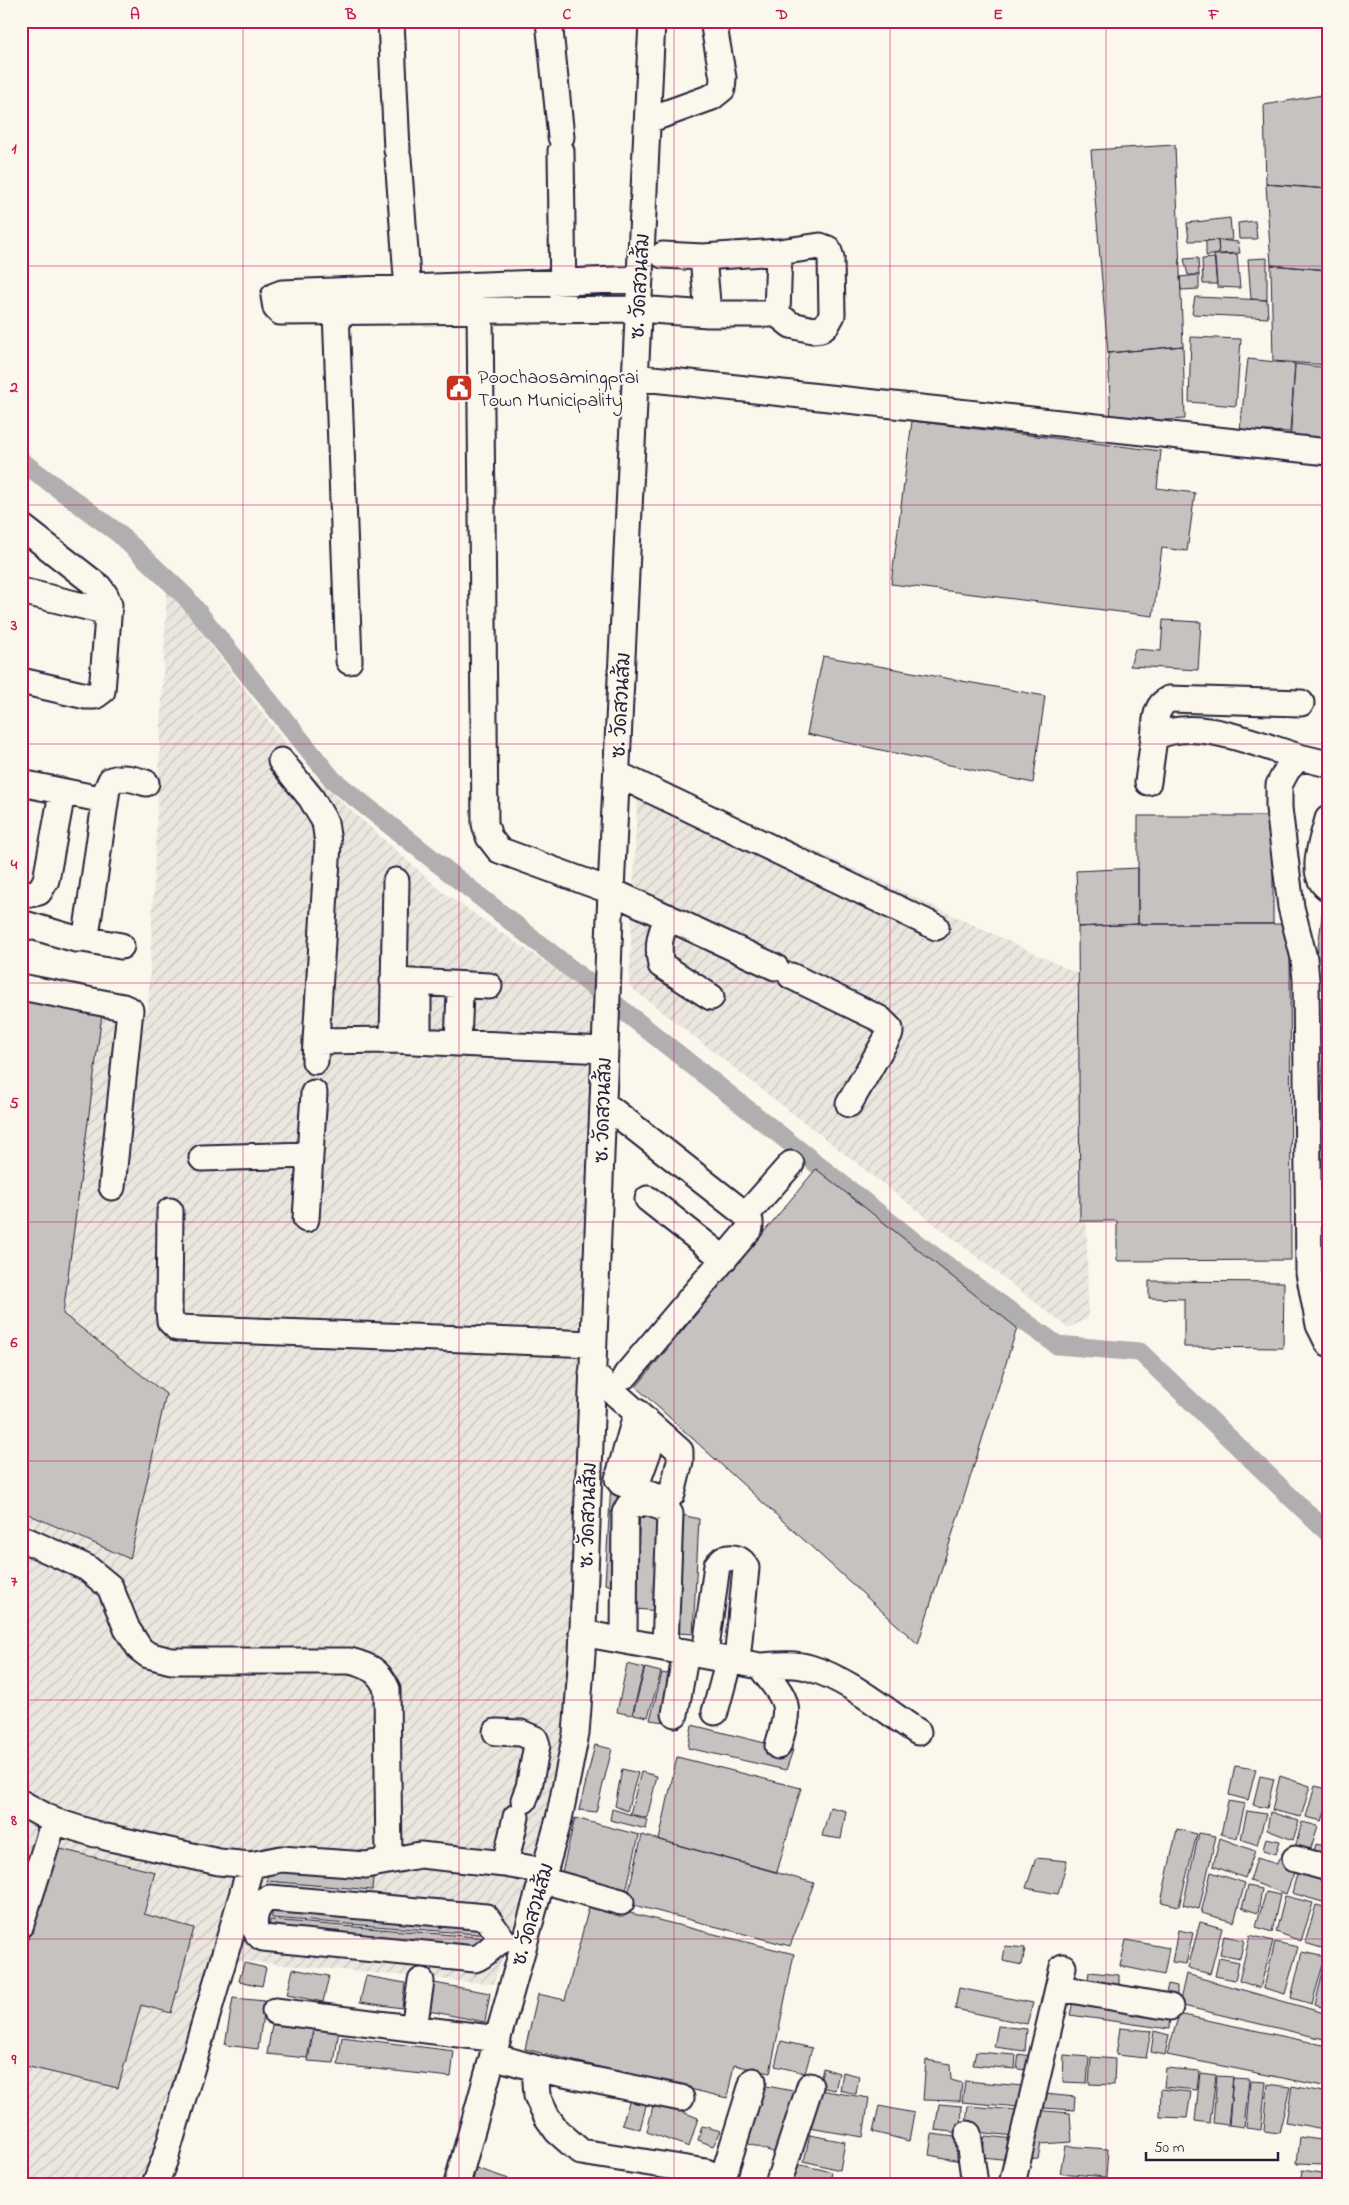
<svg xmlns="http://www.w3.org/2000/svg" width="1349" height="2205" font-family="'Indie Flower','Playpen Sans Thai',sans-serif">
<defs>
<pattern id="industrial-furrows" width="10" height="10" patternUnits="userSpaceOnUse" patternTransform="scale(1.25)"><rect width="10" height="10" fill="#ebe7df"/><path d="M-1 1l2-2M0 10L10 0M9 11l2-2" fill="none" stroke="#c9c6c0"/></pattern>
</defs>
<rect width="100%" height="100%" fill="#fbf7ec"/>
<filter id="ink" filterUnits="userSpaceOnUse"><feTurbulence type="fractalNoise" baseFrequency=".02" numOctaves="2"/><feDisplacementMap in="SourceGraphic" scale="10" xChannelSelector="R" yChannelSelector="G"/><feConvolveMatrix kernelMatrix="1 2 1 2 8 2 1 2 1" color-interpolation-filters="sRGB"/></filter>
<g filter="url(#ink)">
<path fill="url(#industrial-furrows)" d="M167,588L307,771L444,893L597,998L575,1704L553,1798L494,1984L232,1960L172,2184H21V987L148,1013Z
M638,779L805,846L1083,976L1088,1318L1068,1328L629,986Z"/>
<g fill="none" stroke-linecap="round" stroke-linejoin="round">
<path stroke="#b1aeb0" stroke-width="19" d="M21,461L118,533L185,596L333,780L916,1243L1057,1345L1140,1352L1328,1533"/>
</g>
<path fill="#c6c2c0" stroke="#22223b" d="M1328,94V189L1266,184L1264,105Z
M1175,145L1183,346L1108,353L1091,150Z
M1266,184L1328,189V270L1271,265Z
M1230,218L1232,240L1189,241L1187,223Z
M1255,221L1257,239H1239L1238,223Z
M1218,240L1219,254L1206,256V241Z
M1218,240L1238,242L1240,253L1219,254Z
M1237,254L1240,288L1217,287L1214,255Z
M1198,258L1199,275H1188L1184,259Z
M1215,258L1217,284H1203L1202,259Z
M1267,258V300L1251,299L1248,259Z
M1271,265L1328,270V365L1273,361Z
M1199,275V289L1181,290L1180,277Z
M1195,297L1267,300L1268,318L1192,314Z
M1191,337L1241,339L1236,406L1189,402Z
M1183,346L1185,419L1111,423L1108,353Z
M1248,359L1295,364L1290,432L1240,430Z
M1295,364L1328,368V449L1290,444Z
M912,421L1161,451L1157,488L1195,493L1187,551L1162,548L1153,616L891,584Z
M1163,620L1201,622L1198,670L1130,666L1135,649L1161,651Z
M823,656L1045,696L1033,783L807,734Z
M1138,816H1273V924H1138Z
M1138,868V924L1078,927L1076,871Z
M1324,901L1328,902V961L1316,964Z
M1138,924H1290L1291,1260L1117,1261V1221H1080L1078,927Z
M1327,961L1328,1169H1319Z
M21,995L103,1006L63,1314L166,1394L130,1559L21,1511Z
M816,1169L1017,1328L918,1644L636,1387Z
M1323,1217H1328V1258H1321Z
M1149,1281L1284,1282L1283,1348L1184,1347V1299L1149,1298Z
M611,1484L625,1488L619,1588L605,1584Z
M640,1510L664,1514L660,1611L635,1609Z
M682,1515L699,1519L693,1634L678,1633Z
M627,1664L644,1668L632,1715L617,1712Z
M645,1668L661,1672L648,1717L633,1714Z
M662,1673L677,1676L665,1722L650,1720Z
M692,1725L793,1750L786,1770L688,1748Z
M595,1745L612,1749L596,1812L579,1810Z
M677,1757L801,1788L777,1872L659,1840Z
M1235,1766L1256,1769L1248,1800L1229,1795Z
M622,1769L638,1773L627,1811L615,1806Z
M641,1772L657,1776L647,1818L630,1814Z
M1260,1776L1274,1779L1267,1808L1253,1805Z
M1280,1776L1310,1786L1301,1817L1272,1810Z
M1315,1786L1328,1789V1803L1322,1821L1306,1817Z
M1228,1801L1245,1804L1237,1838L1221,1834Z
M830,1807L846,1811L841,1839L822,1836Z
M612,1809L648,1820L646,1829L610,1820Z
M1247,1811L1266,1814L1257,1845L1241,1839Z
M1270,1812L1299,1821L1293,1840L1267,1830Z
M575,1818L639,1835L626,1891L561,1876Z
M1302,1822L1318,1826L1308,1857L1293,1855Z
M1177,1829L1197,1834L1179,1906L1161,1902Z
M1199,1833L1216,1836L1199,1909L1183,1905Z
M642,1835L814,1883L790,1946L626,1903Z
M1220,1838L1255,1851L1245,1878L1213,1866Z
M1266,1838L1280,1841L1276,1854L1263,1850Z
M1316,1844L1328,1847L1326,1863L1311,1860Z
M52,1847L155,1872L144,1914L194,1928L171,2013L141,2005L118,2088L21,2065V1965Z
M1036,1858L1067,1861L1058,1894L1026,1888Z
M1257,1858L1277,1864L1279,1858L1297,1865L1286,1894L1250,1881Z
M1299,1866L1328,1873L1326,1903L1292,1893Z
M268,1869L373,1878L372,1890L267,1881Z
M1211,1872L1245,1883L1234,1922L1201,1913Z
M1248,1886L1262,1889L1258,1913L1242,1908Z
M1266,1892L1280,1895L1272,1932L1256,1927Z
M1285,1896L1313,1903L1301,1941L1276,1932Z
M590,1903L794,1954L770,2073L734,2065L727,2098L525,2049L538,1994L565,2000Z
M272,1905L491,1923L490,1935L272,1918Z
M1316,1905L1328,1908V1950L1305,1943Z
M270,1920L489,1938L488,1950L269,1932Z
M1200,1922L1222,1928L1210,1974L1188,1968Z
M1178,1930L1193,1933L1186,1964L1172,1962Z
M1250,1935L1273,1941L1260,1988L1239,1981Z
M1224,1936L1244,1940L1240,1958L1220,1954Z
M1126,1940L1169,1948L1164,1975L1120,1966Z
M1275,1942L1298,1947L1285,1994L1264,1988Z
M1005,1946L1025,1948L1022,1965L1003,1961Z
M1302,1952L1325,1957L1312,2004L1291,1998Z
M1219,1958L1239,1962L1235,1980L1215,1976Z
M1326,1959H1328V2009L1315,2005Z
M244,1963L266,1968L262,1986L239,1981Z
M293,1969L329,1976L323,2002L287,1995Z
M1089,1972L1119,1975V1989L1087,1987Z
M1186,1974L1328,2014V2040L1179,2005Z
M366,1976L405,1983L402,2008L360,2002Z
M434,1983L490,1993L485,2022L429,2011Z
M1168,1984L1177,1986V2001L1165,1998Z
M959,1988L1033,2003L1027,2024L955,2009Z
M1074,1997L1170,2013L1169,2029L1070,2015Z
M233,1998L265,2001L258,2049L225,2045Z
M1179,2014L1328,2046V2087L1167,2055Z
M273,2019L314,2026L307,2058L267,2054Z
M998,2026L1027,2029L1025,2051L994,2047Z
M314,2027L339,2030L334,2063L308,2061Z
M1120,2028L1151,2031L1146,2058L1116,2055Z
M1154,2031L1169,2035L1165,2055L1151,2052Z
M342,2037L454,2051L451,2077L338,2065Z
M781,2041L812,2048L805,2073L775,2066Z
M976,2052L1016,2055L1015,2069L973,2065Z
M1019,2054L1030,2056L1029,2070L1017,2069Z
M1064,2055L1089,2057L1087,2083L1063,2082Z
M1091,2057L1115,2059L1114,2085L1089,2084Z
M926,2060L950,2064L951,2080L962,2083L960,2101L923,2100Z
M823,2068L839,2073L835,2090L819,2087Z
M1166,2068L1199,2071L1197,2090L1164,2087Z
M843,2072L859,2076L856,2094L840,2090Z
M1200,2073L1216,2075L1210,2123L1195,2121Z
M1217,2076L1233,2077L1228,2125L1213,2123Z
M1233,2078L1249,2079L1244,2127L1229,2125Z
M965,2081L1023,2086L1019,2107L962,2102Z
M1250,2081L1266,2082L1261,2130L1246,2128Z
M1268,2084L1290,2087L1279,2133L1264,2131Z
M762,2085L798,2092L779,2154L746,2143Z
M1292,2086L1328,2093V2116L1324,2129L1286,2122Z
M1161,2089L1191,2092L1187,2118L1160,2117Z
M819,2090L869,2098L863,2137L809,2128Z
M632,2093L648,2098L640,2129L622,2124Z
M1044,2094L1075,2097L1074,2110L1044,2108Z
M654,2101L698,2118L689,2147L647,2132Z
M939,2104L962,2106L961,2133L935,2130Z
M879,2106L914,2113L909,2141L873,2132Z
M968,2106L1017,2110L1015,2136L965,2131Z
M1034,2110L1070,2113L1072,2142L1041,2144L1038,2158L1023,2159Z
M702,2126L721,2131L713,2146L698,2140Z
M932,2134L962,2138L960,2161L929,2155Z
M810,2135L845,2142L840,2170L804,2161Z
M985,2136L1015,2139L1011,2160L982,2157Z
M1300,2137L1328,2141L1325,2164L1297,2163Z
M1065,2146L1108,2149L1106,2177L1060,2173Z
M797,2164L832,2172L830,2184H793Z
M476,2168L521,2183V2184H472Z
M1302,2170L1328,2174V2184H1300Z"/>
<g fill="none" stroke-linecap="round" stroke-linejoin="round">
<g stroke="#22223b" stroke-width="29">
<path id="minor" d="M391,21L397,150
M549,21L561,137
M648,120L712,97L722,89L723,78L713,21
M561,151L563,299
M398,158L409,303
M663,255L703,257
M640,279L282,293L274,296L276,308L280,312L638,309L708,314H777L791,325L813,330L821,329L827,324L832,315L831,258L828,249L820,246L779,252
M480,310L485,824L489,837L499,850L611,891L775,967
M336,311L349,661
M708,314L703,257L779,252L777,314
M634,377L1328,452
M21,526L99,587L105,595L109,605L102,691L95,696H86L21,681
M21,591L108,612
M1154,738C1156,723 1154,706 1169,699L1301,703
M281,761L311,798L325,822L328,843L316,1041
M1328,764L1299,757L1287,770L1279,785V808L1291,907L1304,958L1306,980L1309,1273L1319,1325L1328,1343
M617,774L936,927
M1148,782L1154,738C1192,715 1259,745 1299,757
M21,783L105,800
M1328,819C1323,839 1308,874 1328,888
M21,892L30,894L39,892L46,880L62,793
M668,917C660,934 657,946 661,965L711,997
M21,923L76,939H83L86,936L107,789L111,780C124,776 134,779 146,783
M83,939L121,946
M791,976L880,1019L890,1029V1033L849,1104
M393,981L489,986
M21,987L123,1007L130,1010L112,1187
M393,1040L396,881
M418,1041V992
M458,1043L460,993
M315,1061L316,1041L393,1040L605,1050
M603,1103L746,1215L750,1221V1228L626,1375
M202,1158L310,1155
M648,1199L724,1259
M170,1211L169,1310L170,1321L177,1328L593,1344
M746,1215L791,1164
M306,1219L314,1093
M592,1373L680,1451V1461L672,1494C660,1503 633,1487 621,1483L618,1479L637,1412
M635,1488L656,1430
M21,1538L87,1568L110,1587L127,1629L140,1649L148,1655L171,1661H350C369,1666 379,1670 387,1689L389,1860
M582,1633L760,1666C776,1665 794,1663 810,1668C850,1680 884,1710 918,1732
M624,1639L625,1513L628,1507L645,1502L667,1509L670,1514L665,1647
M705,1655L717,1565L723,1559C733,1556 742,1558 746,1568L737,1661
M760,1666C787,1702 792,1701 778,1746
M715,1712L729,1660
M675,1714L686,1652
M496,1732L521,1733L535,1739L537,1745L529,1787L524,1800
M21,1803L54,1821
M106,1837L219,1862L251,1865L281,1859L366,1865L420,1855L505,1864L544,1871
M1295,1859L1328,1868
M505,1864L516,1817
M542,1880L621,1902
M270,1898L486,1917L503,1940C492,1944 487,1955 475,1959L263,1938C248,1931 254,1902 270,1898Z
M21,1924L54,1821L95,1834
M1059,1988L1170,2007
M275,2011L498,2039
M414,2028L421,1981
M493,2056L535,2068L537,2096L547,2117L557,2131L581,2152L706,2172L716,2176L721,2181
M535,2068L681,2098
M968,2134L975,2184
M155,2184L165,2159L251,1865
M457,2184L559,1819L576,1734L582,1654L611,891L652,21
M721,2184L753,2081
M778,2184L810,2086
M1012,2184L1063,1967"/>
</g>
<use href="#minor" stroke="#fbf7ec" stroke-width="25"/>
</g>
</g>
<path fill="none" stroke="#c2185b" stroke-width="1" stroke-opacity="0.55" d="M243,21V2184M459,21V2184M674,21V2184M890,21V2184M1106,21V2184M21,266H1328M21,505H1328M21,744H1328M21,983H1328M21,1222H1328M21,1461H1328M21,1700H1328M21,1939H1328"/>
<defs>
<g id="civic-square" transform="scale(1.4375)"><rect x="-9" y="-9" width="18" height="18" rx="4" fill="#c8321e" stroke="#fbf7ec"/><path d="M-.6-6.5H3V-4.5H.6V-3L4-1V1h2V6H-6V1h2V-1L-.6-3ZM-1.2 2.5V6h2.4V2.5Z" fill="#fff"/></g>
</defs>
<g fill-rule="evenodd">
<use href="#civic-square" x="459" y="388"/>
</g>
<g text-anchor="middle" stroke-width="4" stroke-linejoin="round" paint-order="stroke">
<g font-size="20" fill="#22223b" stroke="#fbf7ec">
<text transform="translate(639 286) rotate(-87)" y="7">ซ. วัดสวนส้ม</text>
<text transform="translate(620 705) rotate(-87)" y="7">ซ. วัดสวนส้ม</text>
<text transform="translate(602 1110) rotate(-88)" y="7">ซ. วัดสวนส้ม</text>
<text transform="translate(587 1515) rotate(-88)" y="7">ซ. วัดสวนส้ม</text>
<text transform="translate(532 1914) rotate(-74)" y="7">ซ. วัดสวนส้ม</text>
</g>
<g font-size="20" fill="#22223b" stroke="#fbf7ec" text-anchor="start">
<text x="478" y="383">Poochaosamingprai<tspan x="478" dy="23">Town Municipality</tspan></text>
</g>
</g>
<rect width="1349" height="2205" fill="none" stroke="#fbf7ec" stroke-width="55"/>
<path d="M1146 2152v8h132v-8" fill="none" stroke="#22223b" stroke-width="2.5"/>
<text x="1154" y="2152" font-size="15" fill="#22223b" stroke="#fbf7ec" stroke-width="4" paint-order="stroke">50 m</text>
<rect x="28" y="28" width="1294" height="2150" fill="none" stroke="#c2185b" stroke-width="2"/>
<g font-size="16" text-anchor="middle" font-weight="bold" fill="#c2185b">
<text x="135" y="19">A</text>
<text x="351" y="19">B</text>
<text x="567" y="19">C</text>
<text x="782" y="19">D</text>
<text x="998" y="19">E</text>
<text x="1214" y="19">F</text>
<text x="14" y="153">1</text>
<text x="14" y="392">2</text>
<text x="14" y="630">3</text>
<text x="14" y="869">4</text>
<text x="14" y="1108">5</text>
<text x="14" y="1347">6</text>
<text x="14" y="1586">7</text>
<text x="14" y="1825">8</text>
<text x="14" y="2064">9</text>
</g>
</svg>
